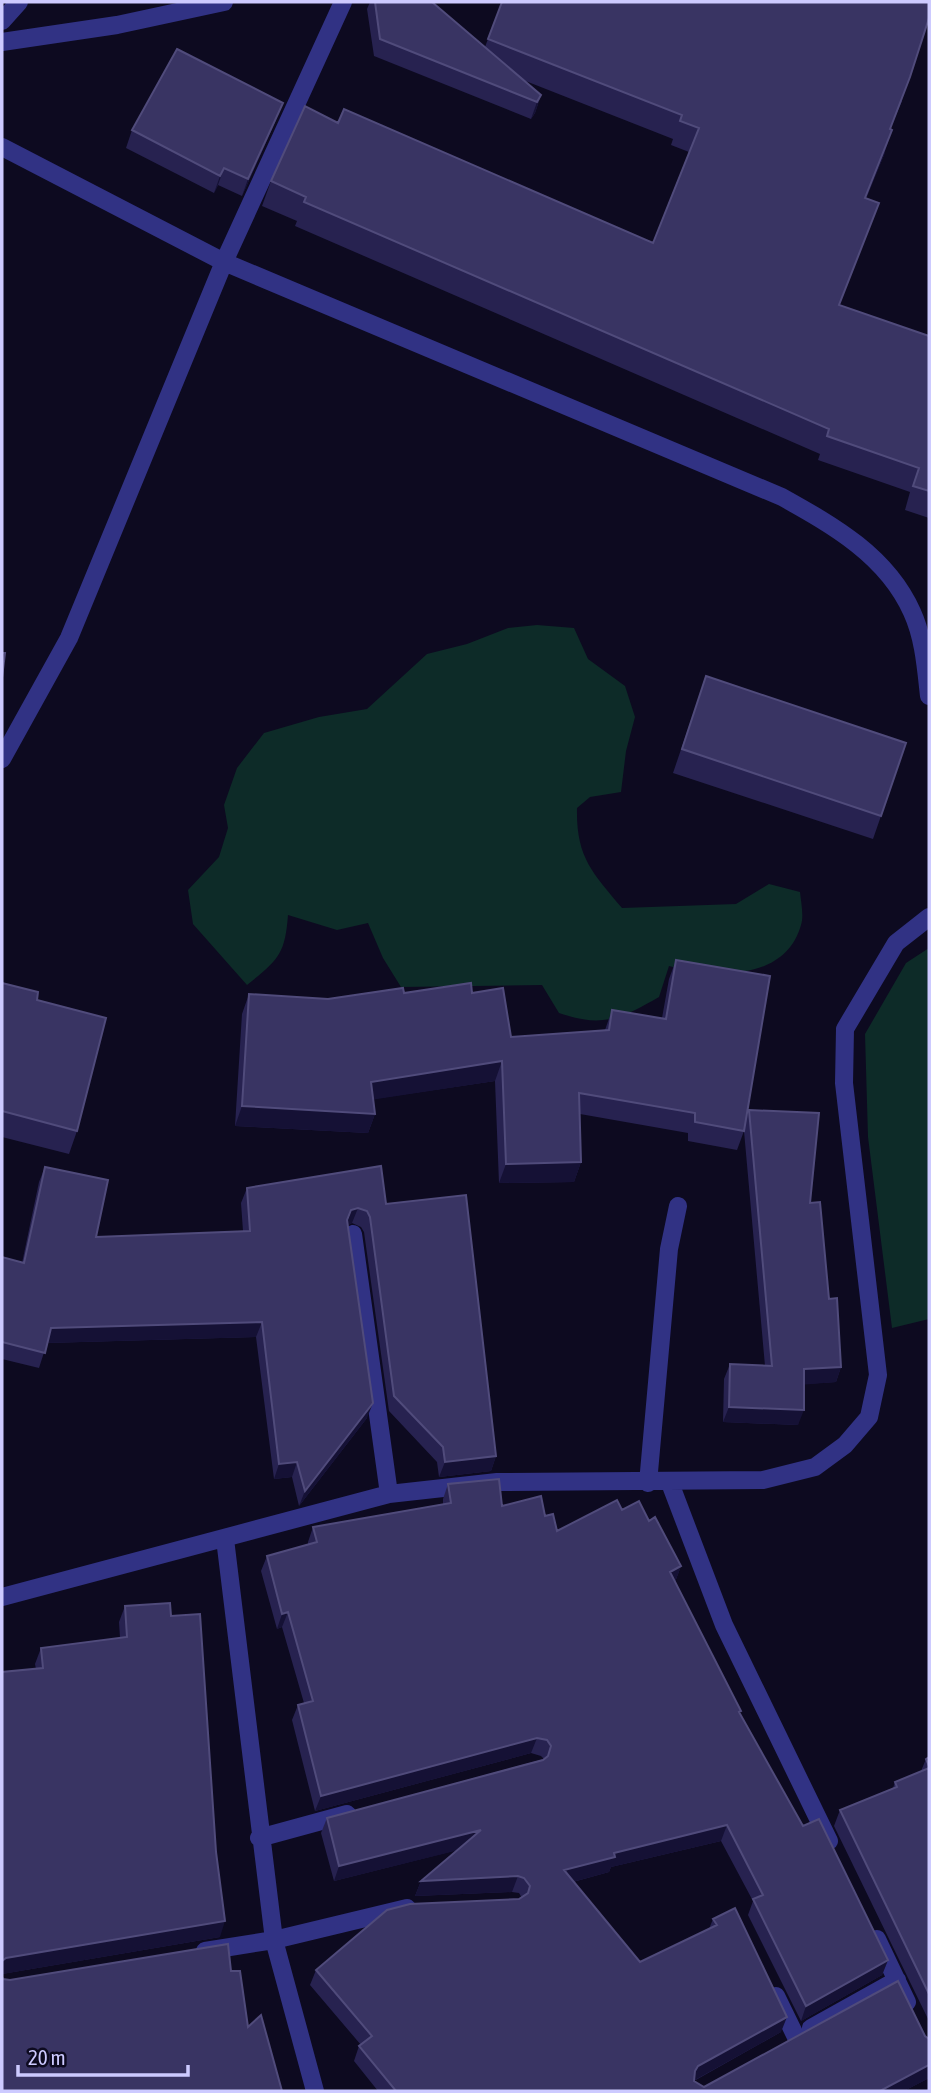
<svg xmlns="http://www.w3.org/2000/svg" width="931" height="2093" font-family="'Asap Condensed',sans-serif">
<rect width="100%" height="100%" fill="#0d0a20"/>
<path fill="#0d2b28" d="M537,625L574,628L588,659L625,686L635,717L626,751L621,792L590,797L577,808C576,857 592,872 622,908L736,904L769,884L800,892C801,902 804,916 801,925C785,982 713,978 669,966L659,997C620,1019 603,1028 559,1013L542,985L401,987L383,958L368,923L337,930L288,915C285,955 278,960 247,985L193,924L188,890L219,857L228,828L224,805L237,768L264,733L319,717L367,709L427,654L467,644L508,628Z
M929,948V1319L892,1328L868,1137L865,1034L906,963Z"/>
<g fill="none" stroke-linecap="round" stroke-linejoin="round">
<path stroke="#313284" stroke-width="18" d="M2,21L19,2
M2,42L117,25L224,2
M2,147L224,262L782,497C834,526 887,556 912,612C924,638 926,669 929,696
M2,759L69,638L224,262L343,2
M353,1234L389,1494
M648,1483L669,1249L678,1206
M670,1483L724,1625L829,1841
M225,1539L274,1940L315,2091
M2,1597L389,1494L497,1482L763,1480L815,1467L845,1445L869,1417L878,1375L844,1083L845,1029L896,943L929,917
M259,1838L347,1814
M877,1939L907,2002
M205,1951L274,1940L407,1908
M776,1996L796,2037
M811,2028L897,1980"/>
</g>
<path fill="#272250" d="M370,2H432L485,47L502,2L902,101L890,129L884,155L866,198L879,203L839,305L929,336V518L905,510L910,492L818,460L820,454L295,226L297,221L262,206L271,181L338,123L653,243L689,152L671,145L673,139L523,80L541,95L535,113L531,119L374,56L367,9Z
M276,120L242,196L218,185L214,193L126,148L132,130Z
M706,676L881,816L873,839L673,773Z
M676,960L746,1118L749,1110L810,1203L841,1367L836,1382L804,1384L798,1425L723,1422L724,1379L730,1364L765,1366L744,1131L737,1150L688,1141V1133L580,1114L581,1162L574,1182L499,1183L495,1081L373,1099L375,1114L368,1133L235,1126L242,1014L249,994L328,999L404,993H472L511,1037L605,1030L612,1010L662,1018L669,979Z
M2,983L37,1000L77,1131L69,1154L2,1137Z
M45,1167L96,1237L243,1231L241,1203L247,1188L386,1204L496,1456L491,1471L439,1477L437,1462L389,1411L364,1232L361,1227L352,1223L348,1225L367,1418L299,1506L292,1477L274,1479L256,1337L47,1343L39,1368L2,1359V1257L22,1263L39,1182Z
M448,1484L502,1506L545,1516L557,1531L622,1510L649,1521L681,1566L675,1582L740,1714L803,1826L888,1960L882,1975L801,2021L748,1915L753,1901L721,1841L611,1867L609,1872L573,1882L640,1962L709,1929L713,1919L781,2032L694,2081L704,2087L929,2078L904,2091H378L354,2061L359,2046L361,2045L310,1985L316,1970L522,1898L519,1893L512,1892L415,1896L421,1881L457,1850L334,1881L321,1833L327,1818L544,1759L541,1756L531,1753L315,1811L292,1720L298,1705L304,1703L282,1627L277,1629L261,1571L267,1556L308,1545V1542L313,1527L443,1504V1499Z
M125,1606L171,1616L220,1937L2,1974V1672L36,1669L35,1664L41,1648L120,1638L119,1622Z
M929,1757V2021L834,1826L840,1810L893,1788L895,1782L921,1771L926,1759Z"/>
<path fill="#151135" d="M541,95L535,113L531,119L537,102Z
M283,103L276,120L242,196L248,179Z
M892,130L884,155L857,222L865,198Z
M224,168L218,185L214,193L220,176Z
M879,203L870,227L830,329L839,305Z
M502,1061L495,1081L364,1101L371,1082Z
M242,1106L375,1114L368,1133L235,1126Z
M581,1162L574,1182L499,1183L506,1164Z
M358,1208L352,1223L346,1226L351,1210Z
M262,1322L256,1337L46,1343L51,1328Z
M841,1367L836,1382L799,1385L804,1369Z
M373,1403L367,1418L299,1506L305,1491Z
M729,1407L804,1410L798,1425L723,1422Z
M496,1456L491,1471L439,1477L445,1462Z
M297,1462L292,1477L274,1479L279,1464Z
M681,1566L675,1582L664,1588L670,1572Z
M288,1612L282,1627L277,1629L282,1614Z
M537,1738L531,1753L315,1811L321,1796Z
M727,1825L721,1841L611,1867L609,1872L558,1886L564,1870L614,1853Z
M481,1830L475,1846L334,1881L339,1866Z
M518,1876L512,1892L415,1896L421,1881Z
M225,1921L220,1937L2,1974V1961L6,1958Z
M888,1960L882,1975L801,2021L806,2006Z
M787,2017L781,2032L693,2081L695,2071L698,2066Z
M929,2065V2078L904,2091H880Z"/>
<path fill="#393463" stroke="#504b7b" stroke-width="2" d="M375,2H432L541,95L537,102L380,39Z
M502,2H929V18L910,77L890,129L892,130L865,198L879,203L839,305L929,336V491L913,486L919,468L827,436L829,429L304,202L306,197L271,181L305,106L338,123L344,109L653,243L699,128L680,121L682,115L488,39Z
M177,49L283,103L248,179L224,168L220,176L132,130Z
M2,653H5L2,678Z
M706,676L906,743L881,816L682,749Z
M676,960L770,976L744,1131L695,1122V1113L579,1093L581,1162L506,1164L502,1061L371,1082L375,1114L242,1106L249,994L328,999L403,988L404,993L471,983L472,993L503,988L511,1037L609,1030L612,1010L666,1019Z
M2,983L38,992L37,1000L106,1018L77,1131L2,1111Z
M749,1110L819,1113L810,1203L820,1202L829,1299L837,1298L841,1367L804,1369V1410L729,1407L730,1364L772,1366Z
M381,1166L386,1204L466,1195L496,1456L445,1462L443,1447L394,1396L370,1217L367,1211L358,1208L351,1210L347,1220L373,1403L305,1491L297,1462L279,1464L262,1322L51,1328L45,1353L2,1342V1257L24,1263L45,1167L108,1180L96,1237L250,1231L247,1188Z
M499,1479L502,1506L541,1496L545,1516L553,1514L557,1531L617,1500L622,1510L639,1501L649,1521L655,1517L681,1566L670,1572L741,1711L739,1712L803,1826L819,1819L888,1960L806,2006L753,1899L763,1895L727,1825L614,1853L615,1857L564,1870L640,1962L717,1925L713,1919L735,1908L787,2017L698,2066L695,2071L694,2081L704,2087L898,1981L925,2036L929,2039V2065L880,2091H396L359,2046L372,2036L316,1970L387,1910L410,1904L519,1899L528,1893L530,1886L524,1878L518,1876L421,1881L481,1830L339,1866L327,1818L543,1760L548,1756L551,1746L547,1740L537,1738L321,1796L298,1705L313,1701L288,1612L282,1614L267,1556L317,1542L313,1527L451,1503L448,1484Z
M170,1603L171,1616L200,1614L216,1852L225,1921L6,1958L2,1961V1672L43,1668L41,1648L127,1637L125,1606Z
M929,1757V1766L926,1759Z
M929,1768V1994L840,1810L897,1787L895,1782Z
M228,1944L231,1971H240L248,2027L261,2015L282,2091H2V1977L3,1979L10,1980Z"/>
<rect width="931" height="2093" fill="none" stroke="#cdcaff" stroke-width="7"/>
<path d="M18 2065v10h170v-10" fill="none" stroke="#cdcaff" stroke-width="3.5"/>
<text x="28" y="2065" font-size="21" fill="#cdcaff" stroke="#0d0a20" stroke-width="5" paint-order="stroke">20 m</text>
</svg>
